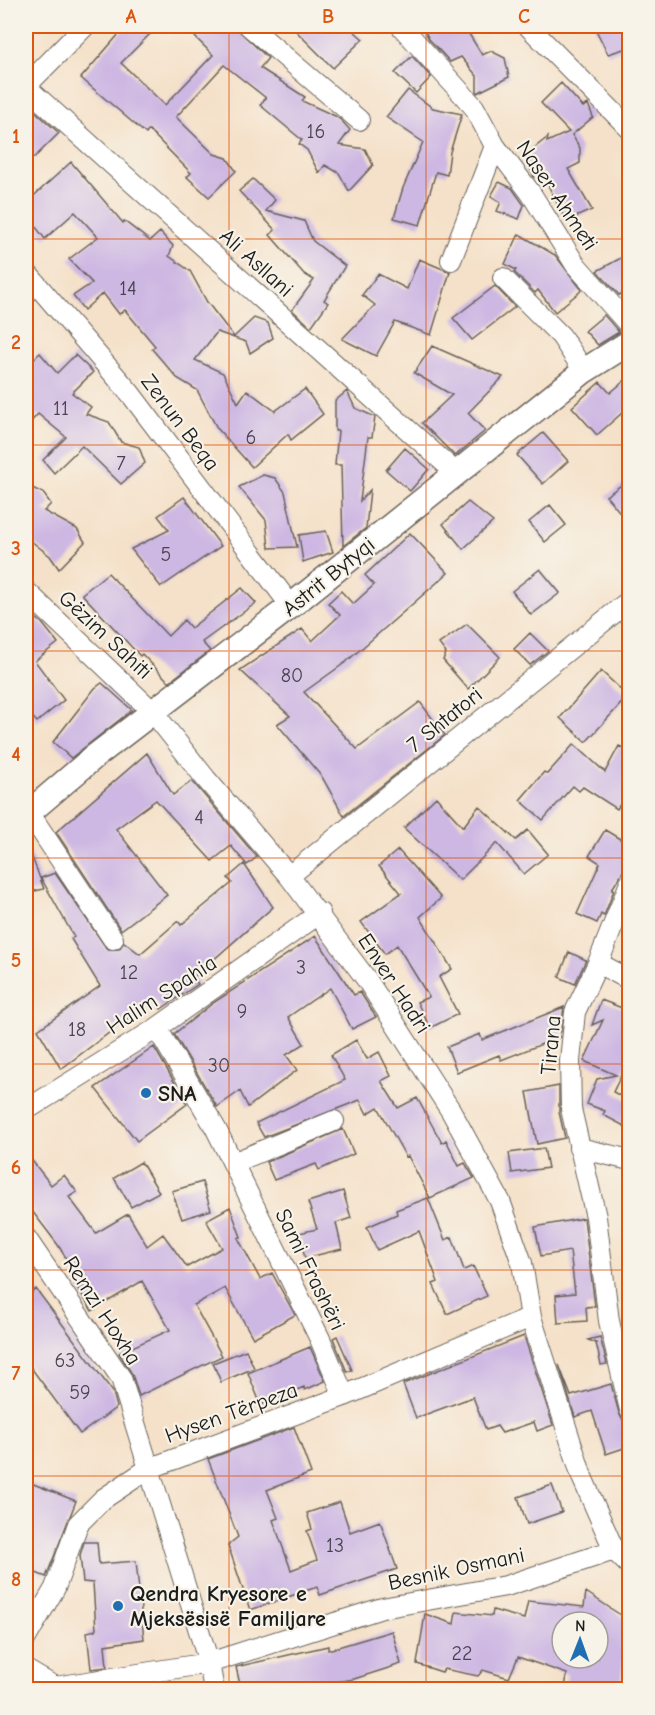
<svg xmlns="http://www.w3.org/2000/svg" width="655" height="1715" font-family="'Comic Neue',sans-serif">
<rect width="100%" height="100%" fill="#f7f3e8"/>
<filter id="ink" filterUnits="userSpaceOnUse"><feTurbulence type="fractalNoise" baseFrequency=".0167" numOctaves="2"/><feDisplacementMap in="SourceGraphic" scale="12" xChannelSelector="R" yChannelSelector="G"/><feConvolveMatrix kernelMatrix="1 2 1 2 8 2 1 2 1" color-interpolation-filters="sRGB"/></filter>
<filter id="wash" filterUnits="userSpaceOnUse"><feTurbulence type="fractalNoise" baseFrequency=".008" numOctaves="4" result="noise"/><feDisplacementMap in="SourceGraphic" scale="24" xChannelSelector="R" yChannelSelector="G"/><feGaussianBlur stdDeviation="1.35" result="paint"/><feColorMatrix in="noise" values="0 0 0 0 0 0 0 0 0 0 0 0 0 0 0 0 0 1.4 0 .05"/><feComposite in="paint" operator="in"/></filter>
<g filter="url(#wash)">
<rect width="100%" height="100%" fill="#f5e1c9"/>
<g id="blocks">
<path fill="#cdb7e3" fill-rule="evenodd" d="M126,26H158L121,63L165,105L213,55L195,37L207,26H234L268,58L260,68L305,97L302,101L335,116L342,121L350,130L339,145L365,149L373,165L349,191L339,173L325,165L319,173L307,150L299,144L302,140L260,105L266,98L224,65L176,117L214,154L227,158L236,171L209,197L187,177L191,173L149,130L146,134L81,78Z
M291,26H348L363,39L333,68Z
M422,26H460L463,31L466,29L482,55L491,51L505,58L509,77L477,93V76L461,57L450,62L429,39Z
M594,26H630V47L608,54Z
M412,56L431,77L416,93L395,73Z
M561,83L583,107L588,104L593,117L572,135L580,148V163L568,169L592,210L566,221L538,165L534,177L524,156L548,137L547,142L569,132L541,103Z
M408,90L433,108L462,114L450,152L447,175L436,172L420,225L394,218L403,188L423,142L386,117Z
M26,103L59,133L34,158L26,150Z
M71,162L123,223L124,221L150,241L160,232L173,246L169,256L190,271L207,302L234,337L254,318L268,323L273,338L250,353L246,342L217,332L195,360L223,373L238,403L247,390L275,411L305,389L323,414L291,440L288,434L252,467L217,428L197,390L177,378L152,349L155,346L125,310L119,314L103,293L84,310L73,296L92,283L69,259L98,237L75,212L45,239L26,214V203Z
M253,179L275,200L266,211L304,221L313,241L345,266L324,300L328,303L311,327L292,310L314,280L304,274L270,235L275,230L239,191Z
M499,182L512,188L524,205L519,219L497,211L501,202L491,196Z
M519,234L555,255L582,290L555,312L538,290L535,293L514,272L516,270L505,264Z
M630,253V290L619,295L597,271Z
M419,259L450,272L431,335L395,322L376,356L342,339L375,305L362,295L378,274L407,289Z
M495,286L515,307L472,340L453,318Z
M604,315L619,332L598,345L585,331Z
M432,346L503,377L468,413L485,431L455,456L422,423L452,395L414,373Z
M40,353L57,373L75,355L93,372L72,393L91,407L86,414L109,422L121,442L139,447L145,463L121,484L82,446L54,473L43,460L66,437L38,414L26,427V366Z
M630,376V406L597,435L572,407L600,382L610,393Z
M347,391L355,408L375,417L372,437H368L360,501L370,490L366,528L343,546L341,465H335L338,431H335V401Z
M543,433L568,461L543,484L517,455Z
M405,448L429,469L410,491L386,470Z
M263,475L275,478L285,492L297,547L269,548L266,520L239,487Z
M630,479V524L606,496Z
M26,485L43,493L51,504L44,511L77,529L85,542L59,569L50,556L26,537Z
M184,497L221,546L161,587L131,549L169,530L158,516Z
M468,502L493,522L463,549L443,524Z
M550,505L566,525L545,542L529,522Z
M326,531L333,552L303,562L299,535Z
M410,533L448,573L346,662L304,692L357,749L420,702L445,735L344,816L322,777L277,724L290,716L240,670L302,629L312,641L340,615L328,603L341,591L353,604L374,585L365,575Z
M540,569L560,593L531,615L512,591Z
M108,573L168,636L184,620L191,628L242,588L256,603L202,642L210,651L169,682L142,654L140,656L82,594Z
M26,610L42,623L58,643L35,661L64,700L37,722L26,710Z
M467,624L500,657L468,689L443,660L446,653L439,644Z
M530,633L548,651L530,665L514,649Z
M601,671L628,696L586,742L560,718Z
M102,683L132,710L71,758L53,742L95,688Z
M574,744L605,772L619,746L630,751V789L617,809L583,787L579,791L573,786L543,820L520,800L544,772L547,774Z
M147,753L173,795L192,781L257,857L247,865L231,846L212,861L156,800L116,829L167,895L121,930L56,832Z
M436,797L463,827L479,806L516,840L528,830L548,854L524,874L497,843L460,880L404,828Z
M605,830L630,845V860L612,889L614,890L604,916L601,914L597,923L577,914L600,863L589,856Z
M26,844H27L44,889L26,893Z
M398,850L441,898L420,917L452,969L439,977L458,1014L430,1028L417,1002L429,997L397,945L385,954L361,922L401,893L379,866Z
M244,864L273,907L193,978L198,984L161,1009L154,999L61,1069L38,1030L100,986L71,939L74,937L41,878L55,873L107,949H119L124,942L140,954L178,921L181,925L232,883L228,878Z
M315,936L354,995L360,992L376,1017L352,1029L330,988L288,1017L304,1044L286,1055L297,1070L248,1107L240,1091L217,1107L174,1034L213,1003Z
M569,952L586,960L575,984L559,977Z
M601,1000L630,1011V1056L613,1092L630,1101V1129L603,1115L605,1111L587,1104L597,1079L616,1075L584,1061L603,1020L592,1025Z
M564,1007L560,1037L501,1060L499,1055L457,1072L447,1047L480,1034L482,1040Z
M356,1040L367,1059L379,1052L391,1076L381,1081L398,1108L417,1098L442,1143L446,1140L459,1166L465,1163L474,1178L430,1198L408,1156L406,1157L378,1107L367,1114L360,1100L264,1137L256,1123L345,1080L331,1055Z
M154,1047L187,1104L137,1141L95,1088Z
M559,1086V1112L565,1138L537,1144L527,1092Z
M343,1129L354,1154L319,1170L316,1164L274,1180L266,1162Z
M544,1148L548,1168L512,1173L509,1153Z
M26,1153L51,1185L64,1175L77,1192L69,1197L96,1233L128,1214L147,1246L163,1234L187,1267L222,1248L206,1220L230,1207L241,1237L238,1238L260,1279L272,1273L295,1315L253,1338L225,1288L194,1305L222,1356L139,1396L132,1374L119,1353L170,1330L142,1281L92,1311L78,1288L83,1286L58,1245L26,1203Z
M141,1162L159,1192L131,1207L114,1178Z
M202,1182L211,1210L182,1219L172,1191Z
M343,1191L351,1218L336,1223L342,1249L305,1258L299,1233L317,1229L308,1202Z
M428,1198L445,1240L452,1237L464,1270L473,1266L487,1296L447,1314L433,1284L438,1282L419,1231L377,1250L367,1227L397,1214L396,1210Z
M584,1218L595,1306L586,1307L587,1321L558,1323L556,1295L575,1293L570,1251L541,1256L535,1227Z
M36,1289L113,1392L117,1407L80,1434L26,1361V1297Z
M337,1336L352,1370L347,1372L333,1338Z
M524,1336L553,1425L537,1431L534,1422L502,1433L497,1426L486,1430L473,1397L416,1418L403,1384Z
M600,1337L607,1364L601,1365L596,1343L588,1340Z
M310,1347L325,1381L305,1390L304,1387L261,1405L248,1373Z
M246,1350L254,1368L221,1382L213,1363Z
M559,1365L571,1396L611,1384L619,1413L622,1419L630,1422V1446L606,1454L592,1411L575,1417Z
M294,1427L311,1473L267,1490L278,1518L273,1520L291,1570L317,1560L307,1531L312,1529L307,1513L340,1502L350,1532L380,1521L397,1569L320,1595L317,1587L250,1610L228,1545L238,1537L208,1459Z
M26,1481L76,1501L46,1577L26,1569Z
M552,1485L562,1512L527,1524L518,1497Z
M84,1542H97L99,1564L136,1561L144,1639L105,1645L107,1667L91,1669L87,1632L96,1630L93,1583L83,1582L80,1555Z
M586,1592L628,1620L620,1689H565L567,1674L518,1657L509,1678L483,1670L478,1676L444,1669L442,1672L417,1664L425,1614L454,1624L456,1612L492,1616L493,1610L524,1619L528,1601L584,1607ZM562,1622H598V1658H562Z
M392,1631L401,1664L354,1679L294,1689H241L236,1667L328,1646V1650Z"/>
</g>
</g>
<g filter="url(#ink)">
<use href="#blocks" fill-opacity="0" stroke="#686159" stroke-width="1.5"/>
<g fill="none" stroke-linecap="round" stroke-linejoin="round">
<g stroke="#686159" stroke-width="22">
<path id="minor" d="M249,26L359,120
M401,26L474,107L495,146L530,192L575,264L630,326
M528,26L630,129
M26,86L85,26
M26,87L456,473
M451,260L495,146
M26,272L130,393L291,606
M503,278L561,336L584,371
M26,591L153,712L206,779L289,876L367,980L451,1111L500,1201L522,1263L531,1317L582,1477L614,1550L506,1586L382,1608L209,1663L55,1687L26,1670
M26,808L113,939
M289,876L630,600
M630,883L598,963L575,1012L570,1061L571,1109L596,1217L609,1321L630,1410
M598,963L630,980
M157,1028L216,1129L320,1339L344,1396
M26,1110L157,1028L320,913
M579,1148L630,1160
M233,1163L334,1121
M26,1238L121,1378L209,1663L214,1690
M614,1550L630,1566
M26,1638L55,1588L78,1524L103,1499L148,1469L344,1396L531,1317"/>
</g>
<g stroke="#686159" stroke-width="27">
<path id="tertiary" d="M26,815L94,757L291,606L584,371L630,342"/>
</g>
<use href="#minor" stroke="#fff" stroke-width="20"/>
<use href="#tertiary" stroke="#fff" stroke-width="24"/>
</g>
</g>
<path fill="none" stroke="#de560d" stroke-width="1.5" stroke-opacity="0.55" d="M229,26V1690M426,26V1690M26,239H630M26,445H630M26,651H630M26,858H630M26,1064H630M26,1270H630M26,1476H630"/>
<g fill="#1f6fb2" stroke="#f7f3e8" stroke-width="2">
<circle cx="146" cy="1093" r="6"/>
<circle cx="118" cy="1606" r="6"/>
</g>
<g text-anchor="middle" stroke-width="4.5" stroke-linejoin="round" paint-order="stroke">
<g font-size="20" fill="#48434e">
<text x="316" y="138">16</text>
<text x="128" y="295">14</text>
<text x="61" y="415">11</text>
<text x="251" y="444">6</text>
<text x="121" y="470">7</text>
<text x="166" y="561">5</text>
<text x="292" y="682">80</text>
<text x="199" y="824">4</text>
<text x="301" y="974">3</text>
<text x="129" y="979">12</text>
<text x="242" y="1018">9</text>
<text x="77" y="1036">18</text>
<text x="219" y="1072">30</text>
<text x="65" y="1367">63</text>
<text x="80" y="1399">59</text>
<text x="335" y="1552">13</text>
<text x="462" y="1660">22</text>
</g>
<g font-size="22" fill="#1c1c1c" stroke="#f7f3e8">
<text transform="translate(558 195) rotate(56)" y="8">Naser Ahmeti</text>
<text transform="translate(257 262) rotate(42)" y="8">Ali Asllani</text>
<text transform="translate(181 422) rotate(53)" y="8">Zenun Beqa</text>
<text transform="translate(328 576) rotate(-39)" y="8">Astrit Bytyqi</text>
<text transform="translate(106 634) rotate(43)" y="8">Gëzim Sahiti</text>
<text transform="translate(444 719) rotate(-39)" y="8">7 Shtatori</text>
<text transform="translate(395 983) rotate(57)" y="8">Enver Hadri</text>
<text transform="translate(161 994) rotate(-33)" y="8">Halim Spahia</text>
<text transform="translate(550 1045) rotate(-85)" y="8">Tirana</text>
<text transform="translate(311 1269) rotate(64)" y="8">Sami Frashëri</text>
<text transform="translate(103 1310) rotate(57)" y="8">Remzi Hoxha</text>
<text transform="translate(231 1412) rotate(-20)" y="8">Hysen Tërpeza</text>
<text transform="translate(456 1568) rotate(-12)" y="8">Besnik Osmani</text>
</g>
<g font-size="22" font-weight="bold" fill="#1c1c1c" stroke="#f7f3e8" text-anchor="start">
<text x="158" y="1101">SNA</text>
<text x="130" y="1601">Qendra Kryesore e<tspan x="130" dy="25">Mjeksësisë Familjare</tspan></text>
</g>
</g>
<rect width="655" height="1715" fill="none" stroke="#f7f3e8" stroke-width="66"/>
<g transform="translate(580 1640) rotate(1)"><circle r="28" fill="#f7f3e8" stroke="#9f9d96" stroke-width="1.5"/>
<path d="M0-4.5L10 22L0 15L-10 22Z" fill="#1f6fb2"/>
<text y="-9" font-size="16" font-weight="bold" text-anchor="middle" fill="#1c1c1c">N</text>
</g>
<rect x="33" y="33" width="589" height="1649" fill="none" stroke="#de560d" stroke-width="2"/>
<g font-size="20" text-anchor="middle" font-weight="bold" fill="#de560d">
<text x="131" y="23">A</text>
<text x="328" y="23">B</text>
<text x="524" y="23">C</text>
<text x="16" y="143">1</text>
<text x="16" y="349">2</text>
<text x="16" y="555">3</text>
<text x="16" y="761">4</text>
<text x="16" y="967">5</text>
<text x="16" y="1174">6</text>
<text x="16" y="1380">7</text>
<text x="16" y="1586">8</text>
</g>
</svg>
